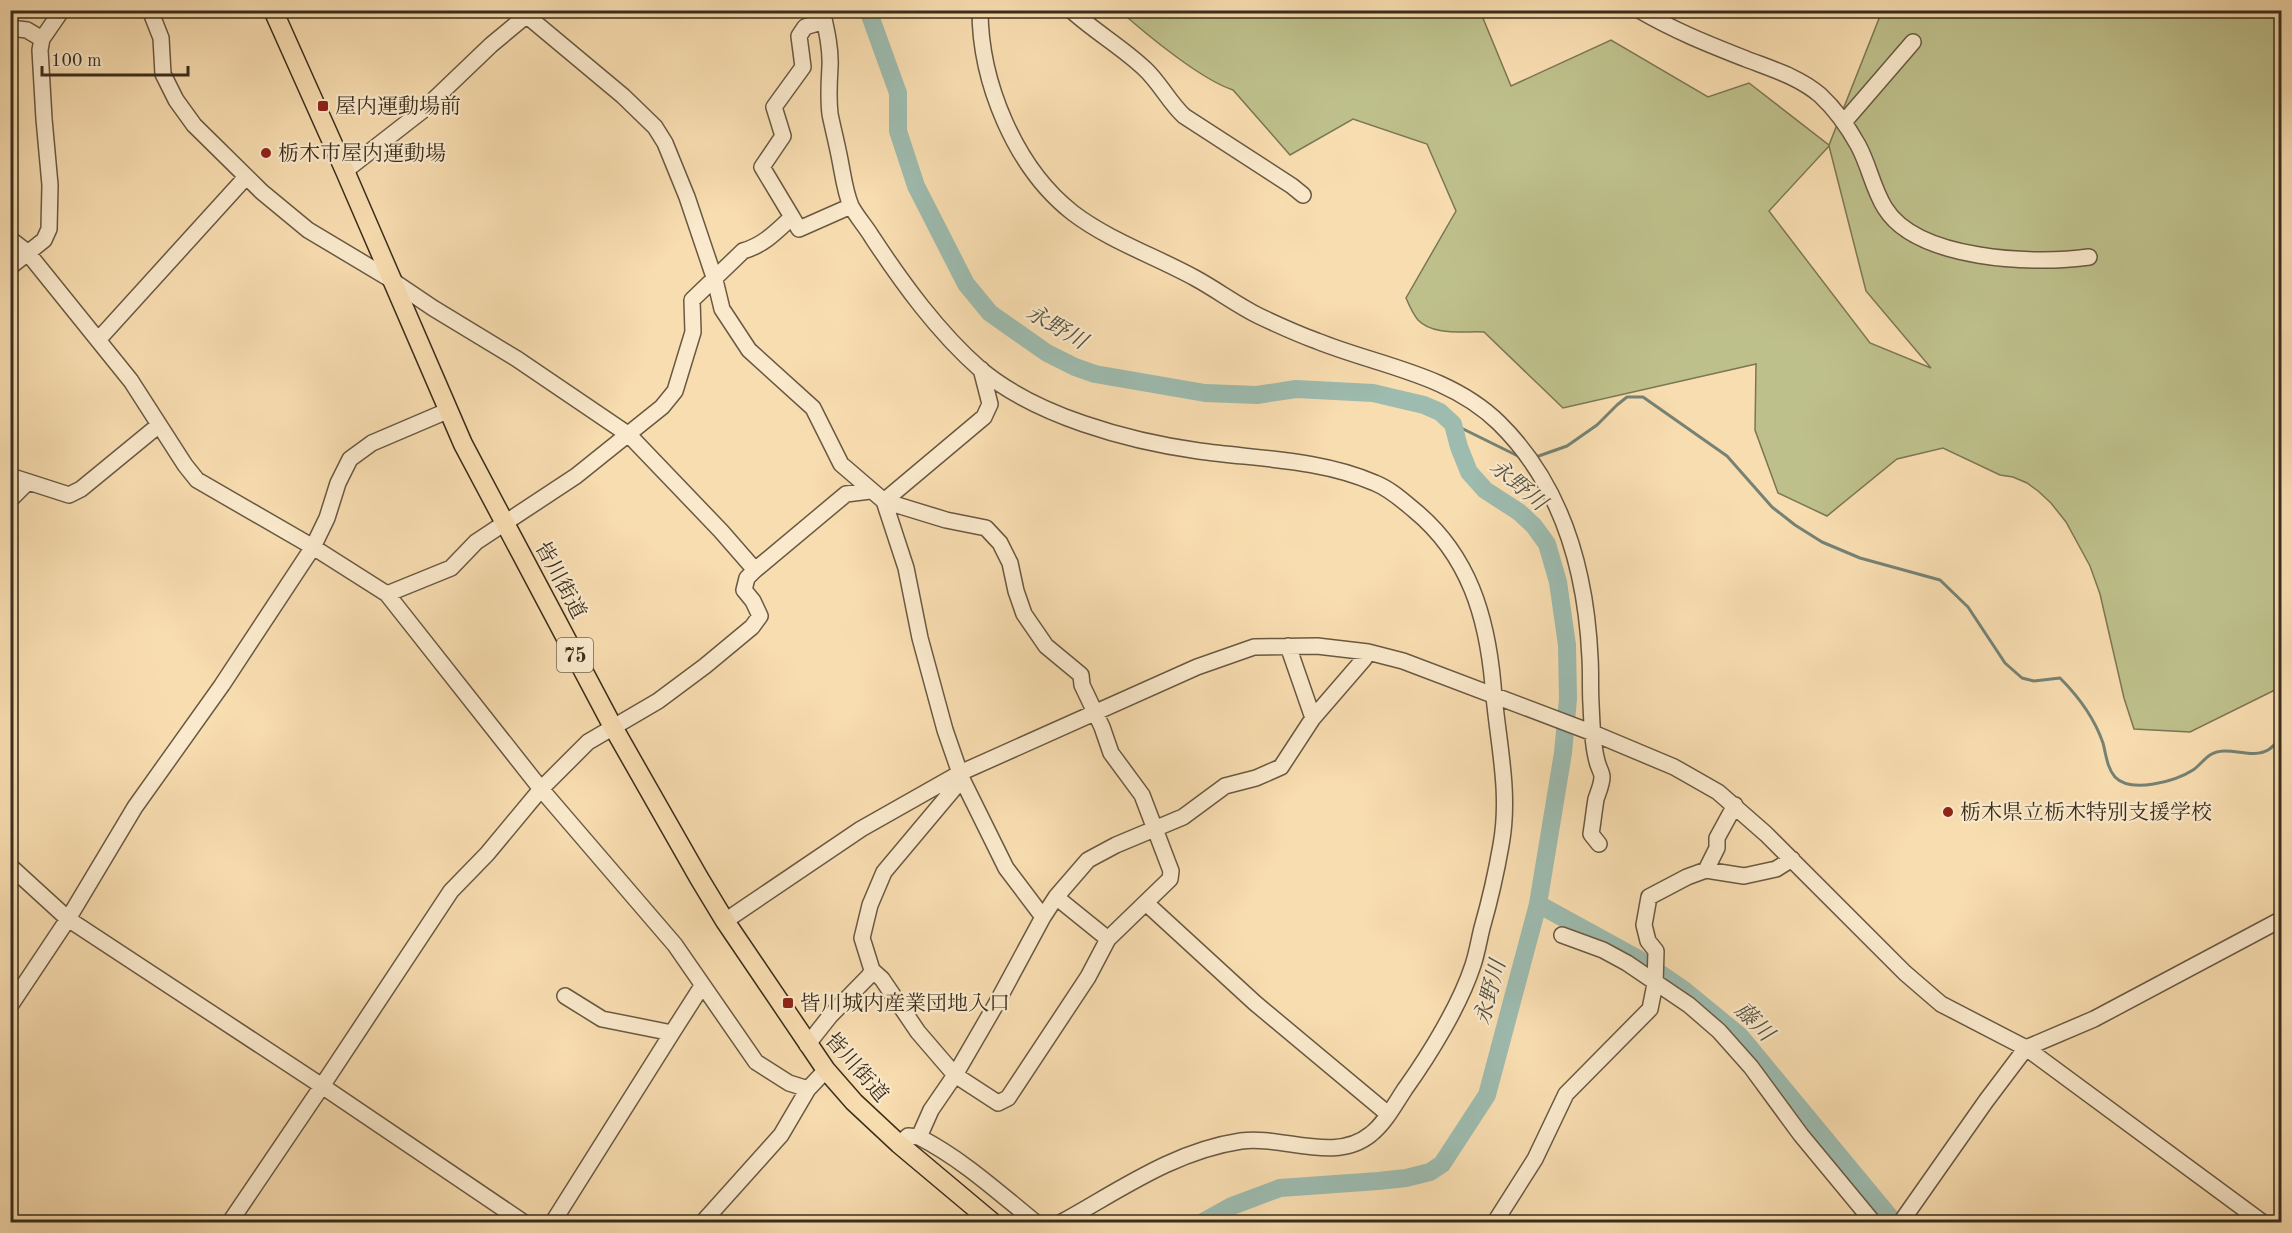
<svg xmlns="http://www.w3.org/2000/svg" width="2292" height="1233" font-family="'Old Standard TT','Noto Serif JP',serif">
<rect width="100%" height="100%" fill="#f8ddb0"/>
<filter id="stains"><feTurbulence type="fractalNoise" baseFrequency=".00333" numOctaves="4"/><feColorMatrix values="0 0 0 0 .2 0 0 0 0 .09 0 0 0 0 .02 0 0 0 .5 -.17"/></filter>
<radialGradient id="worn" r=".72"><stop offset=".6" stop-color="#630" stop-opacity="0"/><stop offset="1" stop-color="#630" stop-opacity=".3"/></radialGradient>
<path fill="#bec08b" stroke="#7c7654" stroke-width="1.5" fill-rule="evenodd" d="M1120,11H1480L1511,86L1611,40L1708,97L1749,83L1829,145L1882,11H2281V687L2190,732L2134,729L2124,698L2100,594L2090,566L2066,522L2051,503L2038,491L2027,483L2013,477L2000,475L1943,448L1897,459L1827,516L1778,493L1755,430L1756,364L1563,408L1484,332C1464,331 1433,336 1418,320C1413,314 1409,305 1406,298L1456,211L1427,144L1353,119L1290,155L1233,90C1200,79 1146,34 1120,11ZM1829,146L1866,291L1931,368L1870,343L1769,211Z"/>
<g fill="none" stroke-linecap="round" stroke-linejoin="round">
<path stroke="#758275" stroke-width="3" d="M1453,424L1522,458
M1533,458L1567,446L1597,425L1617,405L1627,397H1643L1727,456L1772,507L1795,525L1822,542L1860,558L1940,580L1968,607L2005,663L2022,678L2034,681L2060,678C2079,697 2094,717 2103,743C2106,754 2107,768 2115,777C2131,794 2176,781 2193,770C2199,766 2204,759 2210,755C2227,744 2251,760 2268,750C2273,747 2278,741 2282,737"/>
<path stroke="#9dbbaf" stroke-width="18" d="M868,10L898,93V131L916,186L966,284L990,313L1047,353L1075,367L1095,374L1205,393L1257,395L1296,389L1373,393L1424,405L1440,412L1453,424L1459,447L1469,472L1485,490L1519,512L1534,526L1547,544L1558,582L1567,645L1568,699L1563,753L1538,904L1487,1095L1442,1164L1430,1172L1406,1178L1378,1181L1280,1188L1232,1206L1203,1222
M1538,904L1640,960L1684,990L1740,1036L1894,1222"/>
<g stroke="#695942" stroke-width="18">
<path id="minor" d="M150,10L161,38L163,74L176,100L194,125L262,192L308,230L390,279L433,308L517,359L629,435L721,531L755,570
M520,10L623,96L655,127L665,143L687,197L715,280L722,309L749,350L813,408L841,464L884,501L946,520L986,528L1000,543L1010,563L1016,591L1024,614L1046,646L1081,675L1082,685L1102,727L1111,753L1142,795L1171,871L1170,879L1108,939L1088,977L1008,1098L998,1103L955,1075L918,1032L882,979L872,970L862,938L870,905L884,872L962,779
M822,10C826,28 831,48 830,67C829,83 828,97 830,114C833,129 837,144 840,160C843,175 845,192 851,206C857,217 866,227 872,237C903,284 938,332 980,369C1036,416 1128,441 1199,451C1257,459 1321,459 1375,483C1390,489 1402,500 1414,510C1469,555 1487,617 1493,685C1497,739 1511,791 1501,845C1496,874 1490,900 1482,928C1479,940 1477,953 1473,965C1460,1005 1430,1054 1405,1089C1395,1104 1385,1123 1371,1134C1335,1164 1282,1135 1241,1141C1174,1151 1120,1190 1062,1222
M980,10C980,82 1015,168 1073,213C1110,241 1155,256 1195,278C1217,290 1237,305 1259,316C1278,325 1298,334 1317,341C1379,366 1449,374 1499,423C1563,486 1586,570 1590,658C1591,673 1590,689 1591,704C1592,723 1592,743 1597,761C1598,767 1602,772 1602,777C1602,784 1598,793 1596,799C1594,811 1593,822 1591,834L1599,844
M1071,10C1095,32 1122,47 1145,69C1160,83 1169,102 1184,116L1292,186L1303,195
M1639,10C1675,31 1708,44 1746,59C1772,69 1799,77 1820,95C1835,109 1848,127 1858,145C1869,165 1873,189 1885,208C1917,260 2034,265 2089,257
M10,28L27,30L42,39
M1844,122L1913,42
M345,171L422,111L491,45L533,10
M792,217L762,167L783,136L774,107L803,67L799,36L805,27L824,21
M10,239L27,252L131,381L185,465L197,480L313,547L387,594L451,568L476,542L576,476L662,407L675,391L693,332L692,300L743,251C764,245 777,231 792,217L799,229L851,206
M10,267L44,240L49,229L50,185L44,119L40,50L42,39L62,10
M98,340L246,177
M10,476L69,495L81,489L159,425
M10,500L27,483
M884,501L906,568L920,638L945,730L962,779L1006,868L1043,917
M884,501L984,417L990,404L981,369
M387,594L541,789L588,742L658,701L705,666L752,627L760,616L753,601L744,590L747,578L755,570L846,494L870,491
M1313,718L1364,659L1368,652
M10,866L68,919L322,1086L451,891L487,854L541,789L675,945L756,1062L789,1083L808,1089
M1706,870L1717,848V838L1735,805
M1056,897L1108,939
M1146,903L1255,1003L1388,1114
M725,921L861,829L960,773L1197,667L1254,647L1317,646L1368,652L1403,661L1593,733L1674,767L1718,792L1766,834L1905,973L1941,1004L2026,1048L2262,1222
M1562,935L1603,950L1627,963L1689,1005L1719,1031L1751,1067L1801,1135L1873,1222
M565,996L602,1019L672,1033L702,986
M10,1006L68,919L135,807L222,685L313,547L327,518L338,483L350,459L372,443L447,411
M807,1045L830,1016L869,976L872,970
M919,1137C962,1159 998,1192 1035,1222
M899,1144L908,1136L919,1137L931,1110L955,1075L995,1006L1043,917L1056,897L1088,860L1116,845L1183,817L1225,786L1256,778L1281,767L1313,718L1288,646
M230,1222L322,1086L523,1222
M553,1222L672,1033
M703,1222L781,1135L808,1089L826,1070
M1495,1222L1535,1159L1566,1094L1650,1009L1655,984L1656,951L1648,941L1644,925L1649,897L1687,877L1706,870L1744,876L1776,869L1792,859
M1901,1222L1986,1101L2026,1048L2094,1019L2282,919"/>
</g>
<g stroke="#392d1d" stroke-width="21">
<path id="major" d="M273,10L345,171L463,444L613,727L699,878L725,921L826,1070L854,1102L899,1144L992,1222"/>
</g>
<use href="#minor" stroke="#fae9cc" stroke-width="15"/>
<use href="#major" stroke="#f8ddb0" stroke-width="18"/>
</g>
<g fill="#8f2418" stroke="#fae9cc" stroke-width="2">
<rect x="317" y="100" width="12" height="12" rx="3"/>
<circle cx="266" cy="153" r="6"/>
<circle cx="1948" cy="812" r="6"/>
<rect x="782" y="997" width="12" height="12" rx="3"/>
</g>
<g text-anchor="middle" stroke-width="4.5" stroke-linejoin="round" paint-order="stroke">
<rect fill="#fae9cc" stroke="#736552" stroke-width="1.5" x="557" y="638" width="36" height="34" rx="4.5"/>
<g font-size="20" font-weight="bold" fill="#392d1d">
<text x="575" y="662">75</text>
</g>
<g font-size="21" fill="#392d1d" stroke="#fae9cc" text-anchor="start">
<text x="335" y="113">屋内運動場前</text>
<text x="278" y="160">栃木市屋内運動場</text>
<text x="1960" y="819">栃木県立栃木特別支援学校</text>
<text x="800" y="1010">皆川城内産業団地入口</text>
</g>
<g font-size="21" fill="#392d1d" stroke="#fae9cc">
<text transform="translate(561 580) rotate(62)" y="7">皆川街道</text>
<text transform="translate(857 1067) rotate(49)" y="7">皆川街道</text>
</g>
<g font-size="22" font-style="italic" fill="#525042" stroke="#fae9cc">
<text transform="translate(1057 326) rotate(30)" y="8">永野川</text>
<text transform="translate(1519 484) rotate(40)" y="8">永野川</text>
<text transform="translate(1489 992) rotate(-75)" y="8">永野川</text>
<text transform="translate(1755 1021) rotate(45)" y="8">藤川</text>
</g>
</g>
<rect width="2292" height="1233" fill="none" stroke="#f8ddb0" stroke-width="36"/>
<rect x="12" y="12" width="2268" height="1209" fill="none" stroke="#392d1d" stroke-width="3"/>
<rect x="18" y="18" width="2256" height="1197" fill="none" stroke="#392d1d" stroke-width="1.5"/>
<path d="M42 66v9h146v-9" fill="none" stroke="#392d1d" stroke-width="3"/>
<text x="51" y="66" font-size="18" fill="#392d1d" stroke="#fae9cc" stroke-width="4.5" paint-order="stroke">100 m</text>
<rect width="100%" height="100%" filter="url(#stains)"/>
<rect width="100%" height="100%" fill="url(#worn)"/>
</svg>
